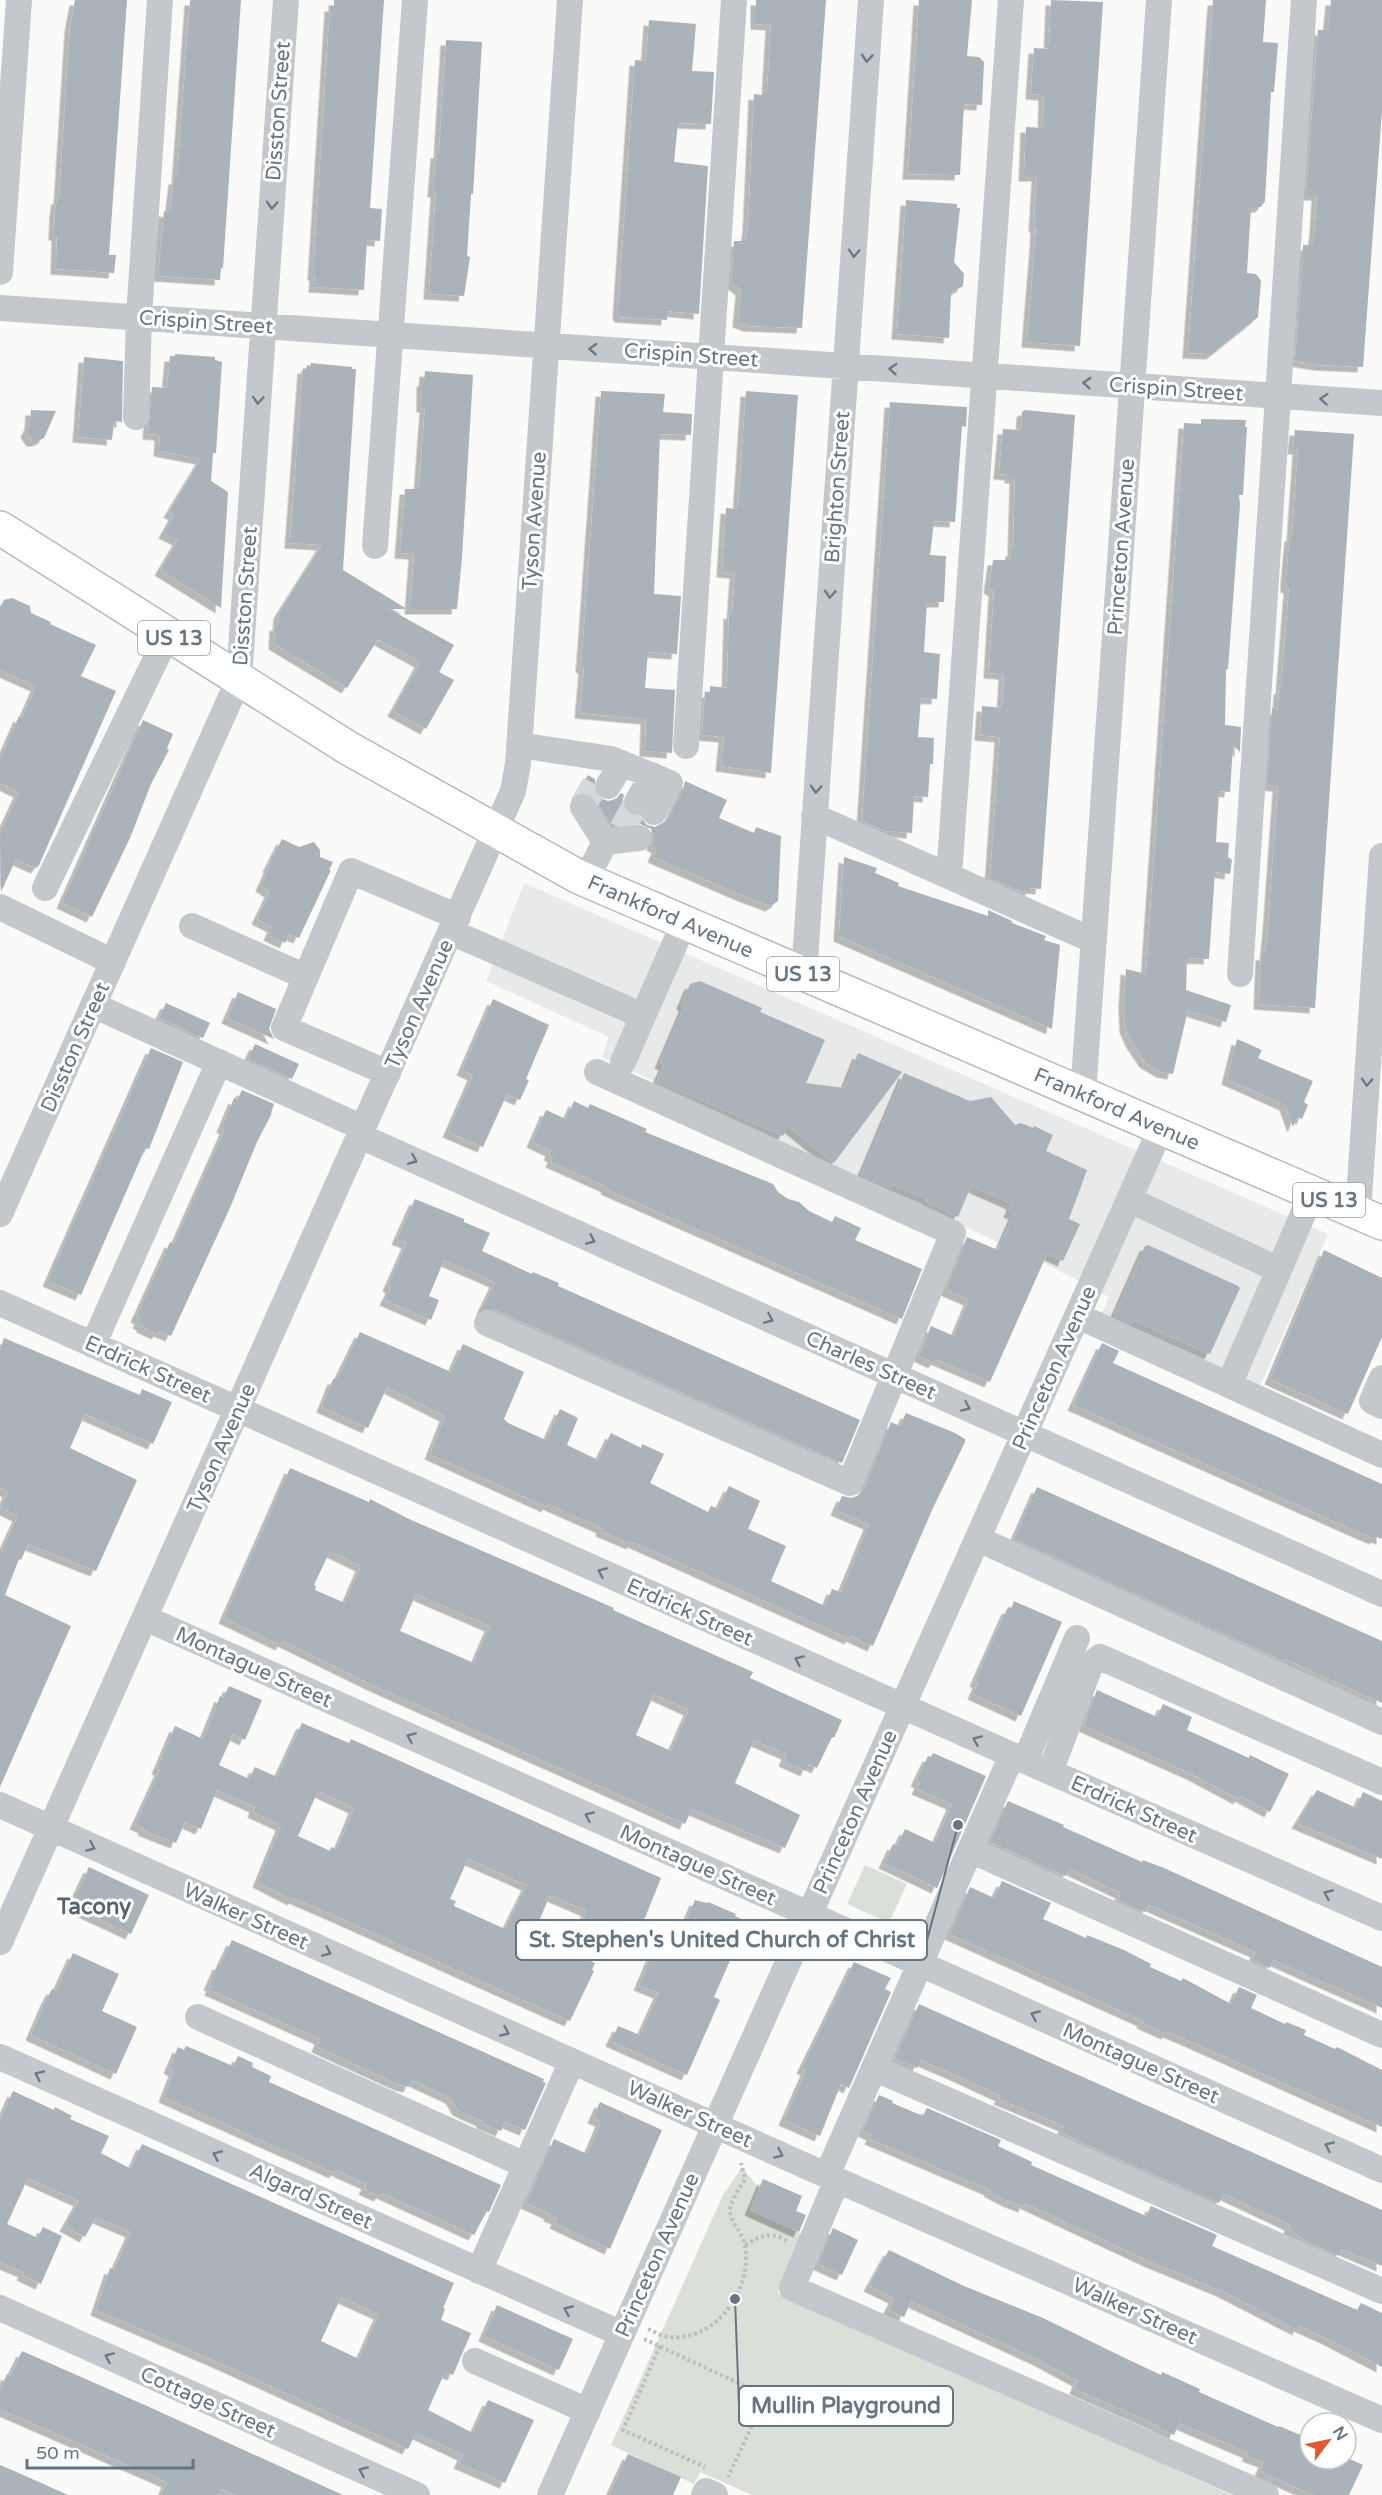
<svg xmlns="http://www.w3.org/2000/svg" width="1382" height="2495" font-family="'Varela Round',sans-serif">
<defs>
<filter id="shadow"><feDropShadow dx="-5.5" dy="5.5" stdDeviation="0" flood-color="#0004"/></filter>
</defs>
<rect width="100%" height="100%" fill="#fafaf8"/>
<path fill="#e8e9e9" d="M524,883L1328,1234L1260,1386L1102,1313L1109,1297L1060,1271L602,1057L609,1037L486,981Z"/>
<path fill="#dadfd7" d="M865,1865L907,1884L889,1923L847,1904Z
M742,2167L789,2227L803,2235L778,2293L1232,2495H752L700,2472L694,2484L611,2445L723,2195Z"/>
<path fill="#aab3b9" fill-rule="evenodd" filter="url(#shadow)" d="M75,0H127L109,255H116L114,273L56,269L57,235H54L55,210L57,199H59L70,27Z
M190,0H241L223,268H221L220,280L158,276L164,211L170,212L174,179H177Z
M334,0H384L370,208L382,209L380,241L367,240L364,290L314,287L315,275H313L330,6H334Z
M756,0H826L802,328L749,326L738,322L741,290L731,282L734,241H746L748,227L754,94L762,95L763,92H767L771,25L756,24Z
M919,0H972L967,56L979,57L984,62L982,105L964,104L960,175L908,174Z
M1051,0L1103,2L1080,346L1027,342L1035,244L1036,227H1034L1037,176H1024L1026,127L1043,128L1044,95L1031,94L1034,48L1049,49Z
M1213,0H1266L1263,42L1278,43L1274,92H1271L1265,201L1261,207H1251L1247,273L1256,274L1261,281L1258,317L1212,354L1188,353Z
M1331,0H1382V111L1363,367L1320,365L1295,361L1302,265L1305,262L1302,259L1303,245H1313L1315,228L1317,195H1306L1318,30H1328Z
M649,20L696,24L692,71L714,72L711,124L678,123L674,162L708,166L699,314L667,311V320L620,317L618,313L635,60L646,61Z
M446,40L482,42L473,194H471L467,256L470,257L464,296L429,294L436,192H433L436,153H439Z
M906,200L957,204V208H960L954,262L964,274L963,286L951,293L949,338L897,334Z
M175,354L215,357V360L222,362L216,453H213L211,481L228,492L221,608L160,570L178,540L164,533L174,515L169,512L201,459L159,451L160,435L148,434L152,387L167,388L170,356H175Z
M84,357L123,361L122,422L114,421L112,440L78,437Z
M311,363L352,367V369H356L343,570L407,609H389L454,645L439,672L454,680L426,729L393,711L420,662L378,639L347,688L274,644L275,625L278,626L279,613L322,545L290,543L303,368L306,369L307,365L310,366Z
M425,371L473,375L462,558L457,609H410L414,554L400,553L405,489H419L425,407H422V381L424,382Z
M601,391L665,394L663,412L692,414L691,435L660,434L654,594L681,596L677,654L648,652L645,688L675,690L672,753L645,751L646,719L580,713L584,668L581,667L584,628Z
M746,391L798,395L771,773L721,766L724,737L702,735L705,692H710V686L727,688L729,613L732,614L735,573L722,572L726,508L738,509Z
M890,402L967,407L966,427L962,426L955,522L934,521L930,555L946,556L944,602H927L924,652L940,654L937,699L921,698L918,737L934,738L933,764H930L928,797L914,796L912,833L885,831L862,821Z
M31,410L56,411L44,438L38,441H32L26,432L30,424Z
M1025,410L1075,415L1041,889L1031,888L1030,892L1020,891L990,878L1000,737L980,735L982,706L1002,708L1004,674L989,673L994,591L989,588L993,560H1010L1011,551H1013L1015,478H1010V475L999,474L1003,429L1021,430L1022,412Z
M1201,419L1246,420L1245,427H1247L1243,495H1239L1240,505L1228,669H1226L1225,725L1241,727L1240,752L1233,745L1230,792L1219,791L1216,842L1229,843L1228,857L1232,860L1230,874L1215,872L1209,959L1187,958L1186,990L1231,1005L1226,1022L1188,1010L1173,1074L1162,1072L1145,1062L1131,1041L1125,1027L1124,1002L1126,969L1146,974L1184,423L1201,424Z
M1295,430L1354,434L1315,1008L1259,1004L1261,955H1265L1268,927L1278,786L1267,785L1272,708L1278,709L1279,689H1281L1289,588L1286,587V579L1290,536H1292L1298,449H1293Z
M12,598L30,606L31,613L51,622L50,624L96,645L81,676L116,691L39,865L36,868L16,859L1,892L0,833L19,792L0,783V759L19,716L22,718L36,686L0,670V608L4,600Z
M143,720L173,734L167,748L169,750L151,784L130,838L92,917L62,903Z
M588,775L595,779V793L600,798L608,801L616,799L621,793L624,795L622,803L624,810L630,815L640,816L647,825L655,827L668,820L683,790L685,781L727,800L719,818L754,833L756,827L781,836L778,901L771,906L746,897L653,857L657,848L652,845L654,837L651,829L638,823L616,826L610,822L590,794H577Z
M282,839L299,847L314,842L320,850V857L333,862L329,870H331L299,938L289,934L285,943L269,935L273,927L257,919L270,892L261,886L269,868L268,867Z
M844,857L877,868L875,873L899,883L898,886L988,916V910L1012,921V923L1046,936L1044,940L1060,945L1052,1029L839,936Z
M700,981L762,1008L760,1012L825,1040L806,1083L844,1088L858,1053L902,1072L834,1163L788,1126L783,1136L657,1081L664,1065L660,1063L684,1007L682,1003L690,984Z
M238,992L276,1009L269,1029L274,1039L227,1018Z
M493,999L549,1025L526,1079L529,1080L520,1100L507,1094L483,1147L448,1132L473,1075L462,1070Z
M166,1003L210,1023L203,1038L159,1018Z
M1237,1039L1262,1050L1258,1058L1313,1081L1304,1102L1308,1105L1302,1119L1297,1117L1293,1127L1285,1105L1227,1079Z
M255,1044L299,1064L292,1079L248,1059Z
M151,1048L183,1062L149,1149L146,1148L144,1151L81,1295L48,1281Z
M904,1073L970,1101L991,1097L1015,1125L1021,1123L1033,1128L1034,1126L1053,1135L1046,1151L1087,1170L1069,1219L1080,1224L1063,1261L1047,1254L990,1382L936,1359L934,1363L919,1356L931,1326L954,1336L969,1300L946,1290L967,1237L998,1250L1014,1214L1009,1212L1012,1204L971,1186L958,1217L926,1202L928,1199L891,1184L890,1188L861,1175Z
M242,1090L274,1104L271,1113H272L257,1142L229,1210L171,1336L159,1331L157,1334L142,1327V1325L138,1323L140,1319L136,1317L170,1242L174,1244L181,1228L225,1129L222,1127L234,1098L237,1100Z
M574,1101L588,1108L590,1104L647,1129L645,1132L773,1184L778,1192L788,1199L799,1202L809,1211L832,1222L835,1216L861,1228L855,1240L922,1269L902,1319L606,1189L607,1187L551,1162L553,1157L549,1155L551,1151L532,1142L546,1110L566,1119Z
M415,1199L464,1219V1222L490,1233L482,1251L532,1274L533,1272L559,1283L558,1286L860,1420L842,1463L493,1309H482L495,1282L444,1260L429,1296L439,1300L431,1320L385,1300L391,1288L388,1286L407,1243L397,1239Z
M1148,1245L1238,1286L1240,1288L1210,1354L1133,1320L1131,1324L1114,1316L1145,1246Z
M1324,1250L1382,1278V1337L1348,1414L1270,1379Z
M360,1332L451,1372L463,1344L524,1372L504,1419L508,1423L546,1440L560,1409L578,1418L567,1445L598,1460L611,1433L641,1448L642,1444L664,1454L650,1483L708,1512L711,1506L718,1509L729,1486L760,1501L748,1529L786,1546L771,1581L825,1606L832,1589L841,1592L869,1524L836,1510L842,1496L852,1498L859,1495L864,1489L891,1422L900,1426L906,1413L955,1433L965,1439V1442L933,1508L873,1646L851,1636L850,1639L633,1542L632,1544L601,1531L602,1528L548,1504L547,1507L430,1454L445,1416L387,1387L368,1428L322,1407L333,1379H337Z
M4,1338L140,1395L142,1389L172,1402L153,1444L85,1414L70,1448L137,1480L96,1571L28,1544L21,1560L19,1559L5,1595L71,1626L0,1787V1554L18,1516L1,1508L8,1492L0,1488V1350Z
M1102,1343L1119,1351L1113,1363L1382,1484V1539L1376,1537L1375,1539L1354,1530L1073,1405Z
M290,1468L369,1502L370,1499L409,1519L614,1608L613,1610L753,1672L750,1678L842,1720L834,1738L832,1737L817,1768L809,1764L806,1771L784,1761L787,1754L754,1740L735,1783L800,1815L785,1848L692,1809L685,1824L373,1685L283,1641L281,1645L224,1618ZM330,1551L361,1566L345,1603L315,1590L316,1586L314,1585ZM416,1594L490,1626L474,1663L400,1631ZM654,1694L689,1710L671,1751L636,1735Z
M1037,1487L1382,1641V1703L1285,1659L1284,1661L1014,1539Z
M1014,1601L1062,1622L1021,1716L973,1694L978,1683L975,1681L1006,1611L1008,1608L1011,1609Z
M229,1686L262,1700L245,1740L233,1734L219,1765L249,1779L255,1767L277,1777L302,1723L349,1743L351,1739L661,1878L638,1935L608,1921L591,1961L595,1963L592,1970L594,1971L570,2021L338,1917L294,1898L293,1900L258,1882L281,1825L253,1812L255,1807L217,1790L201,1829L185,1822L176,1843L143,1830L144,1828L135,1824L160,1770L157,1769L175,1726L203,1739L220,1696L223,1698ZM318,1791L354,1808L337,1849L331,1847L330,1851L298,1836ZM468,1859L527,1885L505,1929L454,1906L456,1901L450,1899ZM550,1895L587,1911L566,1956L531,1940Z
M1097,1690L1157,1717L1163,1704L1192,1717L1187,1730L1249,1758L1250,1755L1289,1774L1270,1812L1240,1796L1239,1799L1192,1774L1084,1726Z
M933,1753L986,1776L937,1888L884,1863L893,1844L897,1846L905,1829L935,1843L952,1804L917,1789L920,1783L916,1781L928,1756L931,1757Z
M1317,1790L1356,1808L1363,1792L1382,1801V1859L1297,1823Z
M1008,1801L1064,1825L1063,1827L1142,1862L1143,1860L1164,1868L1382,1967V2008L1274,1960L1270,1968L1252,1960L1256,1952L1149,1905L1145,1912L1118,1900L1121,1893L1070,1869L1065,1876L990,1842Z
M89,1867L149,1895L131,1934L71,1906Z
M1002,1881L1051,1903L1043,1919L1086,1938L1087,1935L1124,1950L1151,1964L1150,1967L1181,1981L1183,1978L1231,2004L1239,1987L1257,1995L1251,2008L1285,2024L1286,2022L1306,2030L1304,2035L1335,2049L1337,2047L1382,2070V2127L1183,2038L1168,2032L1167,2034L1142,2023L1143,2021L950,1934L970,1887L994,1898Z
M695,1900L707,1903L708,1902L736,1914L735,1916L746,1921V1924L714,1997L720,2000L687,2075L611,2041L618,2026L640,2035L659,1993L639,1985L658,1940L675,1947Z
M232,1940L544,2079L543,2082L546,2083L525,2130L505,2122L501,2131L482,2123V2121L458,2110L451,2098L412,2080L409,2087L400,2085L317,2047L320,2039L210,1990L212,1986L209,1985L218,1964L220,1965Z
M73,1953L119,1974L102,2011L137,2027L116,2074L31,2035L46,2000L52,1989L56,1990Z
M854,1962L891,1978L885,1989L891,1992L849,2088L841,2084L820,2136L784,2120L806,2070L802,2068Z
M919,2004L1382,2210V2266L1342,2249L1339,2256L1308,2242L1289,2229L1290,2225L1224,2194L1219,2203L1087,2145L1062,2132L1064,2126L999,2099L1001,2096L958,2076L921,2060L917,2068L895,2058Z
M186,2046L233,2066L238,2056L253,2063L252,2067L271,2076L269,2082L501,2185L489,2212L487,2211L474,2235L382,2193L379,2196L364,2189L367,2184L336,2170L335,2173L164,2097L174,2071L169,2068L178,2047L184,2050Z
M13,2091L54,2110L55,2107L72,2116L70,2119L109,2136L101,2153L131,2169L142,2144L454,2283L443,2308L445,2309L441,2320L471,2333L453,2375L445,2372L428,2410L473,2433L488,2400L534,2420L505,2483L459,2463L463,2455L416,2433L408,2449L222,2364L96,2310L110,2268L114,2270L131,2232L96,2217L85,2237L65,2226L79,2201L28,2178L7,2224L38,2238L43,2227L62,2236L41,2284L22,2275L24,2272L0,2262V2120ZM341,2297L379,2314L359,2359L321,2341Z
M879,2095L893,2101L892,2103L923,2116L927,2108L1001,2140L998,2146L1032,2162L1031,2165L1146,2216L1151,2206L1217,2235L1212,2246L1357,2310L1361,2303L1382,2313V2367L1326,2338L1299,2326L1298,2330L1222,2291L1149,2261L1025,2203L1024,2207L1008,2201L989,2191L990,2190L870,2139L872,2135L863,2131Z
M600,2102L662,2130L610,2249L555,2223L557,2219L549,2216L550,2214L526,2203L554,2139L587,2154L601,2121L593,2118Z
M763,2179L802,2196L796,2211L806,2215L799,2232L750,2210Z
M833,2228L858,2240L842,2275L818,2264Z
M889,2250L964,2286L1043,2318L1127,2359L1161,2375L1162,2372L1200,2389L1199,2392L1278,2427L1279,2426L1310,2439V2459H1350L1363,2465L1349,2495H1314L1292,2486L1260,2471L1264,2462L1247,2456L1249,2453L1179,2423L1174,2435L1158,2428L1159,2426L1075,2389L1078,2381L1039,2360L911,2301L904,2317L888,2310L894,2298L869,2286Z
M497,2305L573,2339L559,2370L484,2336Z
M22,2351L147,2406L343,2495H236L222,2489L219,2495H161L167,2482L0,2409V2390L7,2374L10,2376Z
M628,2454L681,2477L673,2495H609Z
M0,2465L12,2470L68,2495H0Z"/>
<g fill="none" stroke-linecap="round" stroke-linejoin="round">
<path stroke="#d5d9db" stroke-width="26" stroke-dasharray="26 13" stroke-linecap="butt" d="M583,807L597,780
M622,829L637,802"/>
<g stroke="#b5babe" stroke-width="36">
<g id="major">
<path id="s1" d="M0,528L348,748L579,877L1382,1223"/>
</g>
</g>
<path stroke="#bbbfc2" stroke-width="4" stroke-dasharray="3 3" stroke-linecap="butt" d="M745,2245C760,2236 773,2230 788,2242
M648,2329C655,2332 663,2337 670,2337C717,2341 753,2289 745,2245C743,2233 731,2224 730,2211C730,2201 741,2187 745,2178L741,2163
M644,2339L766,2396L728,2477
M660,2346L623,2430L705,2467"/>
<path stroke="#c3c8cc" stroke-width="26" d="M0,272L19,0
M0,308L1382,403
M136,417L139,317L160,0
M375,546L415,0
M519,745L611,759L670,783L654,812
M686,746L734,0
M608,786L622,763
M637,802L652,775
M583,807L605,842
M814,816L1094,941
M950,862L1011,0
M586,880L605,842L639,838
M45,888L168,634
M0,907L113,962
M192,926L306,977
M451,932L643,1016L684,923
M804,974L871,0
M1240,974L1304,0
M93,1005L363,1128
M623,1062L643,1016
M388,1073L284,1028L351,871L458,917
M1083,1095L1159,0
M360,1136L1382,1594
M1130,1200L1279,1270L1312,1193
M1358,1213L1382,856
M0,1214L239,679L286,0
M0,1303L1012,1755L1382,1918
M1078,1316L1382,1455
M487,1323L850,1483L953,1233L597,1072
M93,1345L219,1062
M1235,1371L1279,1270
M1382,1378L1372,1401L1382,1406
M978,1539L1382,1722
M145,1618L1382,2170
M1025,1761L1077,1638
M1050,1772L1091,1664L1100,1657L1382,1782
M0,1805L837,2180L1382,2420
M970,1850L1382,2035
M0,1942L513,791L518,764L570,0
M198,2017L525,2165
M0,2057L622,2334
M874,2068L1382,2291
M827,2175L1012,1755
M837,2180L792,2288L1266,2495
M479,2271L572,2061
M0,2308L417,2495
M475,2361L588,2411
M550,2495L1161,1128
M704,2495L706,2491L715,2495"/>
<use href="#major" stroke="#fff" stroke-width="33"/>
</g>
<defs><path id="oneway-chevron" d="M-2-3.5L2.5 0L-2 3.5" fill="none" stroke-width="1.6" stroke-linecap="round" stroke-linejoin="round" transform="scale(1.5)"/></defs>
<g stroke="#6a7a87">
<use href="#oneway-chevron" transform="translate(867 58) rotate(94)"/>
<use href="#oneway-chevron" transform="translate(272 205) rotate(94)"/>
<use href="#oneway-chevron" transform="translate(854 253) rotate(94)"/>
<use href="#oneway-chevron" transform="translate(593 349) rotate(-176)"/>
<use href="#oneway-chevron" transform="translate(893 369) rotate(-176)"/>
<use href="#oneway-chevron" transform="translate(1087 383) rotate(-176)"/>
<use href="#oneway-chevron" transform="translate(1324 399) rotate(-176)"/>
<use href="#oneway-chevron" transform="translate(258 400) rotate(94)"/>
<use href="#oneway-chevron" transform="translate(830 594) rotate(94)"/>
<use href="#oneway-chevron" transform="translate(816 789) rotate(94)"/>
<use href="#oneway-chevron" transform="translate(1367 1082) rotate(94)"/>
<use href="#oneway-chevron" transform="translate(413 1160) rotate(24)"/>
<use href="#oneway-chevron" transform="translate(591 1240) rotate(24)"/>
<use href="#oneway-chevron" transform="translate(769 1319) rotate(24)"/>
<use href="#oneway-chevron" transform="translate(966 1407) rotate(24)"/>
<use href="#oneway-chevron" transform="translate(602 1572) rotate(-156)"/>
<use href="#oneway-chevron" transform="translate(799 1660) rotate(-156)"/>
<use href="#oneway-chevron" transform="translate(411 1737) rotate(-156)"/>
<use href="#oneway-chevron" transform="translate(977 1740) rotate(-156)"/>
<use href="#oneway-chevron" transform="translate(589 1816) rotate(-156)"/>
<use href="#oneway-chevron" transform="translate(91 1847) rotate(24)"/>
<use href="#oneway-chevron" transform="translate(1328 1894) rotate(-156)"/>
<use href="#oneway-chevron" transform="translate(327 1952) rotate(24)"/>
<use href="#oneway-chevron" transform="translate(1035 2015) rotate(-156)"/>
<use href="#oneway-chevron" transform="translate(505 2032) rotate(24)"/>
<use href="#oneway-chevron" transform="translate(39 2075) rotate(-155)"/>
<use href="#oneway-chevron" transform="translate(1329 2146) rotate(-156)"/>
<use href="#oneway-chevron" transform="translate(779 2154) rotate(24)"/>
<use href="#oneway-chevron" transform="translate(217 2155) rotate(-156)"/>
<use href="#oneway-chevron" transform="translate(568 2310) rotate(-156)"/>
<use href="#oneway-chevron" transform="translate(109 2357) rotate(-156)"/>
<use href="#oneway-chevron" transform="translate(363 2471) rotate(-156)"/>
</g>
<g text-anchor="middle" stroke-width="6" stroke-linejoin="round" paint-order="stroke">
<g fill="#fff" stroke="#939fa8" stroke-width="1.5">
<rect x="138" y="621" width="72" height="34" rx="4.5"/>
<rect x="767" y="957" width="72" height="34" rx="4.5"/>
<rect x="1293" y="1183" width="72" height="34" rx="4.5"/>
</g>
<g font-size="20" font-weight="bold" fill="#657683">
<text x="174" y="645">US 13</text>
<text x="803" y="981">US 13</text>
<text x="1329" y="1207">US 13</text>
</g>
<g font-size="21" fill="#657683" stroke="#fff">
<text transform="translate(278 111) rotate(-86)" y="7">Disston Street</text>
<text transform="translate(206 322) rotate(4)" y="7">Crispin Street</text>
<text transform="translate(691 355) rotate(4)" y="7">Crispin Street</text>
<text transform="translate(1176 389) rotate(4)" y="7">Crispin Street</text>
<text transform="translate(837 487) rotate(-86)" y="7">Brighton Street</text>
<text transform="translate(534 521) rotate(-86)" y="7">Tyson Avenue</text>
<text transform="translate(1121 547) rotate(-86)" y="7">Princeton Avenue</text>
<text transform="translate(245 596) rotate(-86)" y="7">Disston Street</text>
<text dy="7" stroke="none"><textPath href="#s1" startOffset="776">Frankford Avenue</textPath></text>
<text transform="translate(419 1004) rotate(-66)" y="7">Tyson Avenue</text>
<text transform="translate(75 1047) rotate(-66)" y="7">Disston Street</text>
<text dy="7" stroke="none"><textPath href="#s1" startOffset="1262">Frankford Avenue</textPath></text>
<text transform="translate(871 1365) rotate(24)" y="7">Charles Street</text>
<text transform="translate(1054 1368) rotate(-66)" y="7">Princeton Avenue</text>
<text transform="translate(148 1369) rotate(24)" y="7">Erdrick Street</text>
<text transform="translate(221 1448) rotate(-66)" y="7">Tyson Avenue</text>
<text transform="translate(690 1612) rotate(24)" y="7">Erdrick Street</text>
<text transform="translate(254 1667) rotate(24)" y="7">Montague Street</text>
<text transform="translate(1134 1809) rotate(24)" y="7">Erdrick Street</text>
<text transform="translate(855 1812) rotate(-66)" y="7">Princeton Avenue</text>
<text transform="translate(698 1865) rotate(24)" y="7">Montague Street</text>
<text transform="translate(246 1916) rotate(24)" y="7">Walker Street</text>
<text transform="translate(1141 2063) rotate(24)" y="7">Montague Street</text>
<text transform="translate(690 2114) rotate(24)" y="7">Walker Street</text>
<text transform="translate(311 2196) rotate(24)" y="7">Algard Street</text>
<text transform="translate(657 2255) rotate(-66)" y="7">Princeton Avenue</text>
<text transform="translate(1135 2311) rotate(24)" y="7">Walker Street</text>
<text transform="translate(208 2402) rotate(24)" y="7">Cottage Street</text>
</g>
<g font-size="22" font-weight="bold" fill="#57646e" stroke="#fff">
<text x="94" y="1914">Tacony</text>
</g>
</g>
<path fill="none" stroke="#657683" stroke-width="2" d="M958 1825L927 1940M735 2299L739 2406"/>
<g fill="#657683" stroke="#fff" stroke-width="2">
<circle cx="958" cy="1825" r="6"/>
<circle cx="735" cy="2299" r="6"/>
</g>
<g fill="#fff" stroke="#657683" stroke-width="2">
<rect x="516" y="1920" width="411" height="40" rx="6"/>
<rect x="739" y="2386" width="214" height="40" rx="6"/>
</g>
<g font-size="22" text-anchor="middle" font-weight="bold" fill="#657683">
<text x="722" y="1947">St. Stephen's United Church of Christ</text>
<text x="846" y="2413">Mullin Playground</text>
</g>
<g transform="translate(1328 2441) rotate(58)"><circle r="28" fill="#ffffff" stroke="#c1c8cd" stroke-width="1.5"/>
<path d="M0-4.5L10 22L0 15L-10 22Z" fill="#e4572e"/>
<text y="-9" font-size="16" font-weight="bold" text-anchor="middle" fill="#657683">N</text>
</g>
<path d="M27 2459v9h166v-9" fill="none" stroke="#657683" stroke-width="3"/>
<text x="36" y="2459" font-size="18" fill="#657683" stroke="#ffffff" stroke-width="4.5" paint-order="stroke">50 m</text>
</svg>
